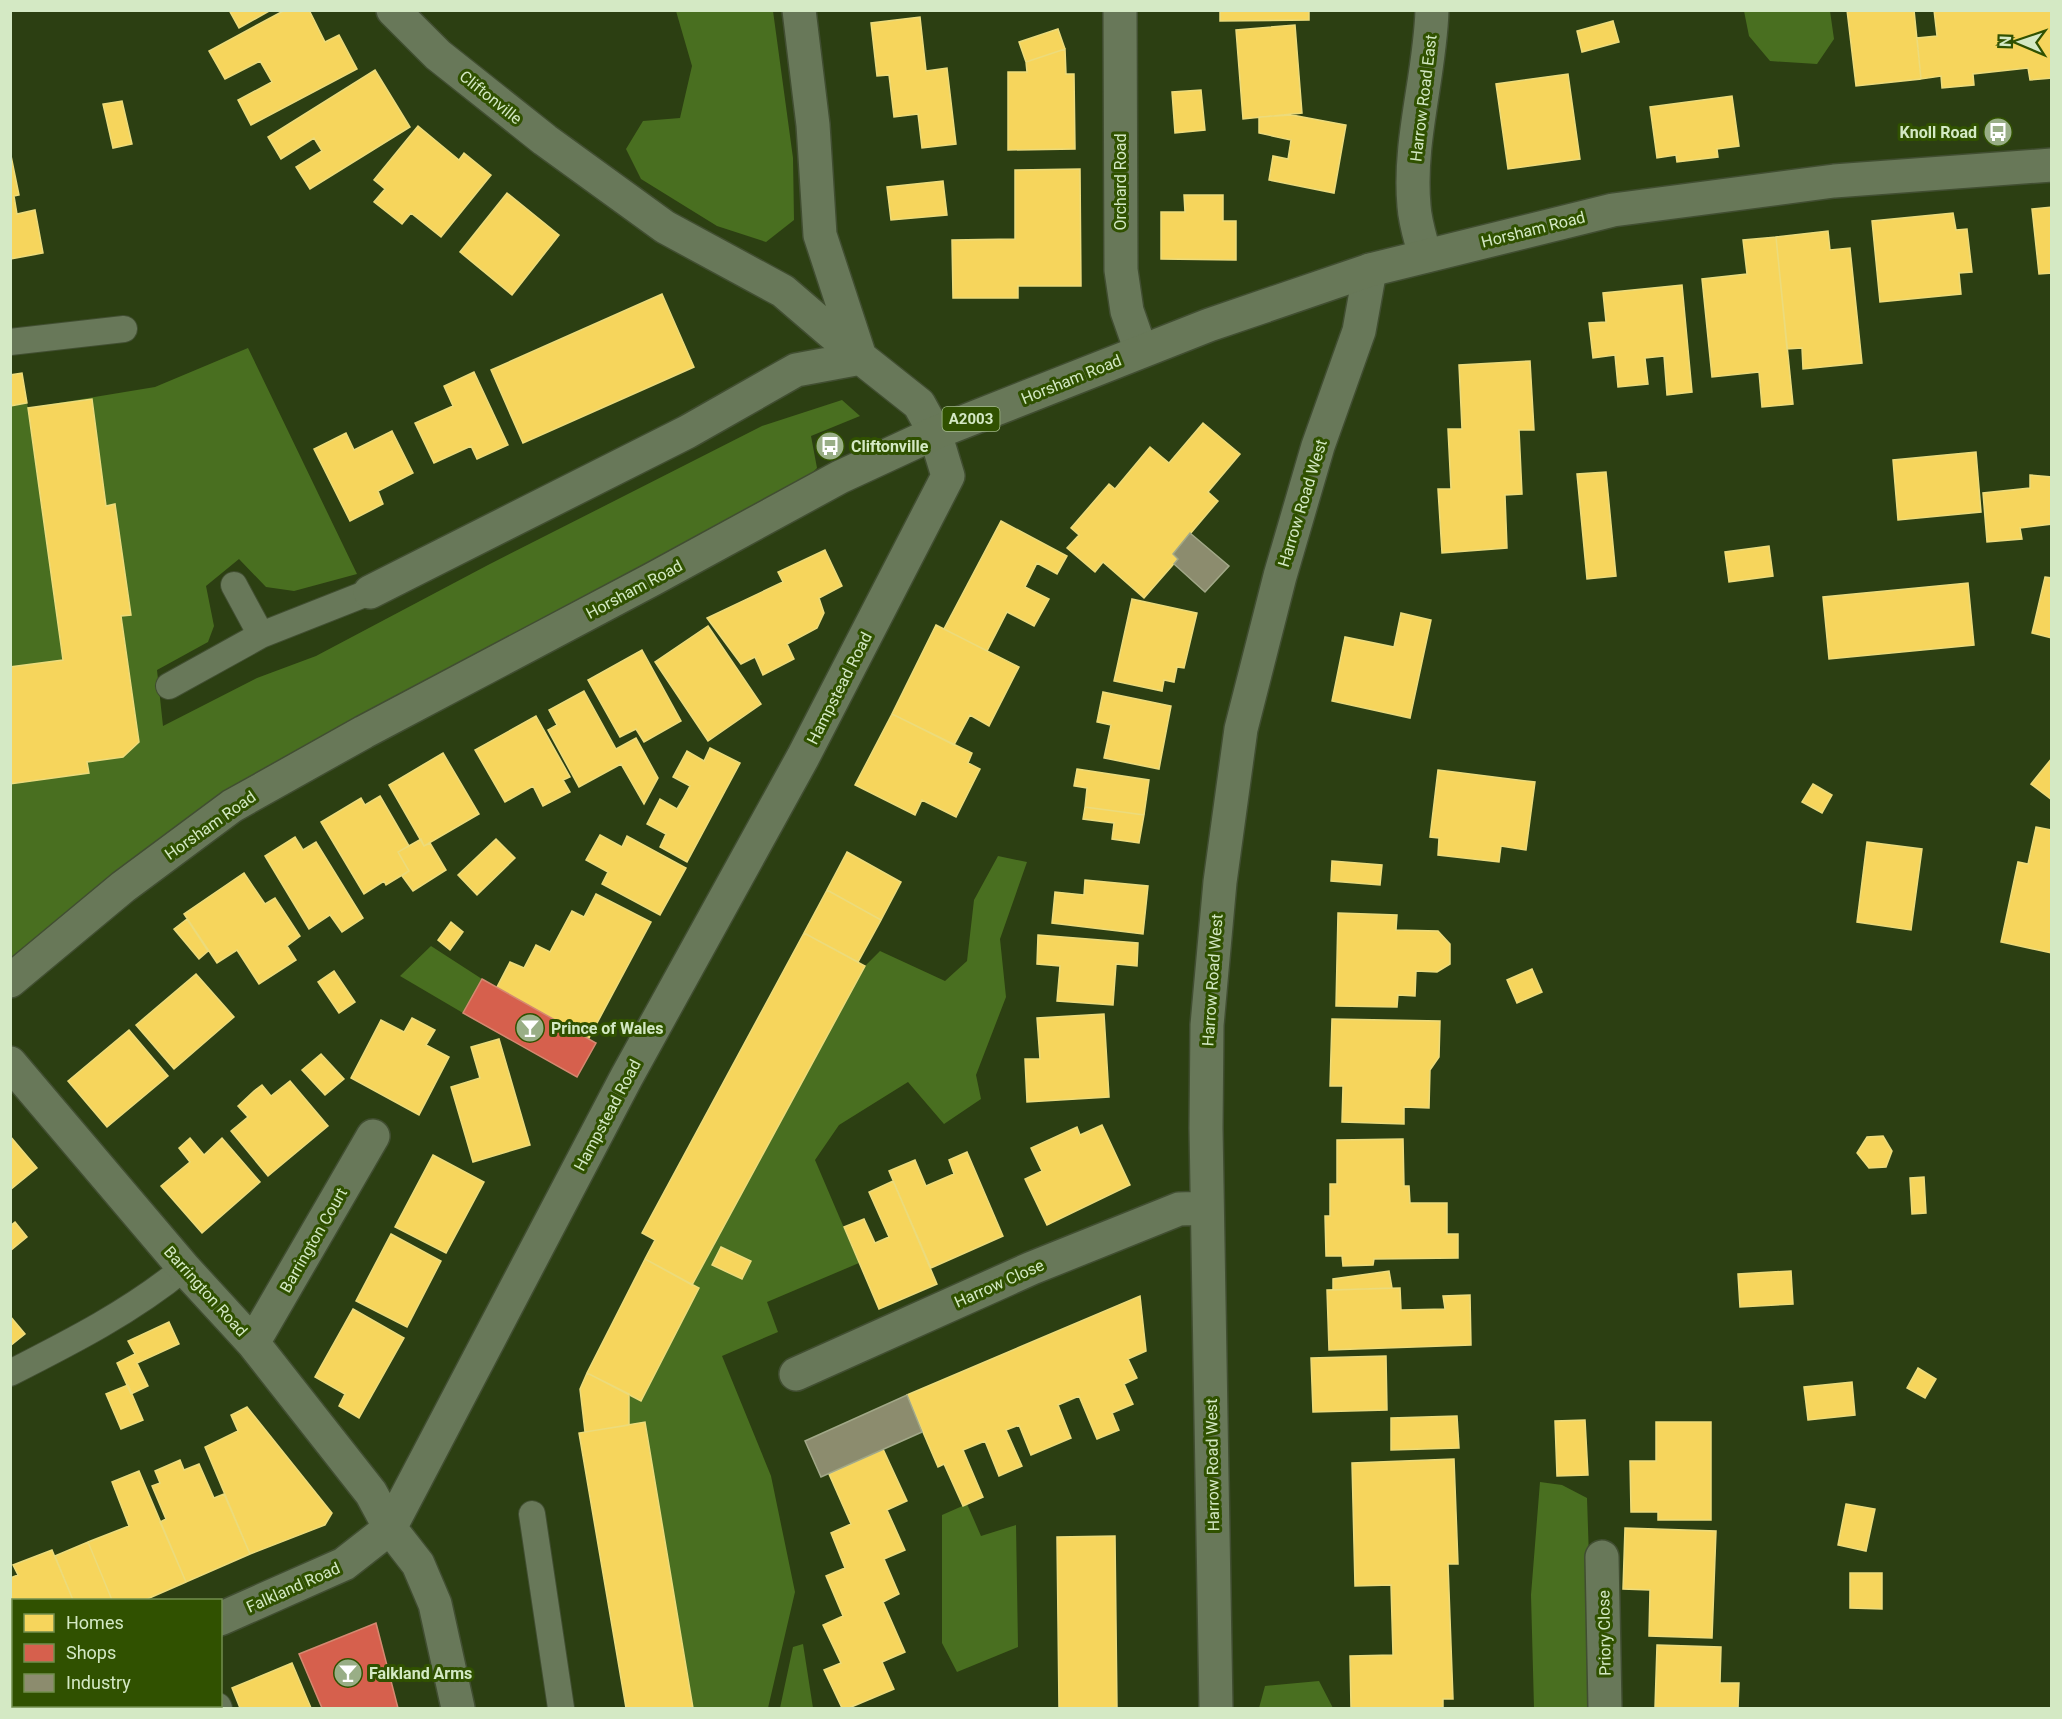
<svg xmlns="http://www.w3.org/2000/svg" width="2062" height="1719" font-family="Roboto,sans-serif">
<rect width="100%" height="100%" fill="#2c3f12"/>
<path fill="#496f20" d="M676,11H773L793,158L794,220L766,242L717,226L641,179L626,149L643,121L680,118L692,66Z
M1744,11H1830L1834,39L1817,64L1770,61L1749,36Z
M248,348L357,574L294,591L266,587L239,559L206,586L214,626L208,642L157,670L163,726L257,678L316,656L488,565L762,426L842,400L860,416L811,436L817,468L799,486L530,626L11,964V406L27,403L28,408L155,387Z
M998,856L1027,862L1000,939L1006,997L976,1075L981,1099L944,1124L908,1082L839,1125L815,1160L859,1263L767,1302L778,1332L722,1356L771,1476L795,1592L768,1708H693L645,1422L629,1425V1394L692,1285L865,966L880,951L945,981L967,961L974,900Z
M431,946L482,979L463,1013L400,976Z
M1540,1482L1562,1485L1587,1498L1594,1708H1534L1531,1595Z
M967,1504L981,1536L1016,1525L1018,1647L957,1672L942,1643V1515Z
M803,1644L813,1708H780L793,1647Z
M1319,1681L1333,1708H1259L1265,1686Z"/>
<path fill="#f6d55c" stroke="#ecdb7b" stroke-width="1.5" d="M229,10H271L239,28Z
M285,10H309L325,42L339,35L357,69L251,125L238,100L272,82L260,61L225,79L209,51Z
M1220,10H1309V20L1220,21Z
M1847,10H1914L1921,79L1856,86Z
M1934,10H2052V78L2030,80L2028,68L1973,74L1974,85L1942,88L1941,76L1921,79L1917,38L1937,36Z
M920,17L926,71L947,68L956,144L922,148L918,114L894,117L889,75L877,76L871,23Z
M1613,21L1619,42L1582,52L1577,31Z
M1295,25L1302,113L1243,119L1236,30Z
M1058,29L1065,49L1026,62L1019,42Z
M1065,49L1066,74H1074L1075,149L1008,150V72H1027L1026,62Z
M375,70L410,127L310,189L296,167L322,151L314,138L281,159L268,137Z
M1568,74L1580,159L1508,169L1496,84Z
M1201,90L1205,130L1175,133L1172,92Z
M1732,96L1739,146L1717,149L1718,157L1677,162L1676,155L1657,158L1650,107Z
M122,101L132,144L113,148L103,104Z
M1292,115L1346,125L1334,193L1269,180L1273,156L1288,159L1291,140L1259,133V117Z
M418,126L459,160L464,153L491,175L441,237L411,213L402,224L374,202L385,189L374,180Z
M10,151L19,195L14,196L17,214L35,210L43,253L10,259Z
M1080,169L1081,286H1018V298H953L952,240L1015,239V170Z
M943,181L947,215L891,220L887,187Z
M507,193L559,235L512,295L460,252Z
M1184,195H1223V221H1236V260L1161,259V212H1185Z
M2052,207V273L2039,274L2032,209Z
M1953,213L1956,230L1967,229L1972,272L1959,273L1961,294L1880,302L1872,221Z
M1828,231L1830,250L1850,248L1862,363L1803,369L1802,348L1787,349L1776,237Z
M1776,237L1793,404L1762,407L1759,372L1712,377L1702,279L1747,274L1743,240Z
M1682,285L1692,392L1667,395L1664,356L1645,358L1648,384L1618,387L1615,355L1593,358L1589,323L1606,322L1603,293Z
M662,294L694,367L523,443L491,370Z
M1530,361L1534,430H1519L1522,494L1505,495L1507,548L1442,553L1438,489H1451L1448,429H1462L1459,365Z
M474,372L508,445L477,459L471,446L434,463L415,423L453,406L444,386Z
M22,373L27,403L10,406V375Z
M92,399L106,506L115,504L131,615L121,616L139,742L123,757L87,762L89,773L10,784V667L63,660L28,408Z
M1203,423L1240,454L1208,492L1218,501L1173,554L1178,559L1144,598L1103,562L1095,572L1067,548L1079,535L1071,528L1109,484L1115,489L1150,447L1169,463Z
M392,431L413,473L378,491L383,504L350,521L314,449L346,433L354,450Z
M1976,452L1981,512L1898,520L1893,460Z
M1606,472L1616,576L1587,579L1577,474Z
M2030,475L2052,477V524L2020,528L2022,539L1987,542L1983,493L2030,488Z
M1001,521L1067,556L1057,574L1037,563L1025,587L1049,599L1034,626L1007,612L987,651L944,629Z
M1769,546L1773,576L1729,582L1725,552Z
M825,550L842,586L819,598L824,613L817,628L787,644L794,659L763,675L755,657L741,664L707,618L783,582L778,572Z
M2045,577L2052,578V638L2032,633Z
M1968,583L1974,645L1829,659L1823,597Z
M1132,599L1197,613L1184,668L1177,667L1174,682L1164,680L1162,691L1114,681Z
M1401,613L1431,620L1410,718L1332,701L1345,637L1394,647Z
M936,625L1019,667L989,726L970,715L954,745L892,714Z
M708,626L761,704L708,741L655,662Z
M642,650L681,721L644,742L636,729L620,737L588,680Z
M584,691L616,749L636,738L658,778L644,804L621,764L579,787L548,730L557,725L549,710Z
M1103,692L1171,706L1159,769L1104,758L1111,725L1097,722Z
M892,714L972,753L968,763L980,769L956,817L922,800L915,815L855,785Z
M536,716L570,777L563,780L570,792L543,806L533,786L505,802L475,750Z
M710,748L740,763L687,862L660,847L666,834L647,824L660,799L677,809L683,799L690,786L673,777L687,751L704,761Z
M443,753L479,814L424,846L389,785Z
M2052,758V800L2031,784Z
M1077,769L1149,780L1144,815L1085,807L1087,788L1074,786Z
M1438,770L1535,782L1526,850L1501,846L1499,862L1438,855L1439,838L1430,837Z
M1813,784L1832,795L1822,813L1802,802Z
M380,796L409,846L398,852L409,871L386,885L384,881L364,894L321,822L361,798L365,805Z
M1085,807L1144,815L1139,843L1112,839L1114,823L1083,819Z
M2036,827L2052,830V953L2001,942L2018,862L2028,864Z
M600,835L622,847L627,836L686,868L660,915L602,884L608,872L586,860Z
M295,837L303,850L316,842L363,918L342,932L330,915L309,929L265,856Z
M421,839L424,846L430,843L446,870L413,891L402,876L409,871L398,852Z
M496,839L515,858L477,895L458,875Z
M1867,842L1922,849L1911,930L1857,922Z
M847,852L901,882L881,920L827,890Z
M1332,861L1382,865L1380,885L1331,881Z
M244,873L265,904L275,898L300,936L287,946L296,960L259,984L237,950L217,963L184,914Z
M1085,880L1148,886L1143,934L1052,923L1055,892L1084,895Z
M827,890L881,920L858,962L804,933Z
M596,894L651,922L589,1038L496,989L510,962L524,968L536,945L550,952L572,911L584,917Z
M1338,913L1397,915L1396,930L1438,931L1450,944V964L1437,972L1416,971L1415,996L1398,995L1397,1007L1336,1006Z
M187,919L208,951L199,959L174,929Z
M451,922L463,932L450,950L438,940Z
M804,933L865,966L692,1285L645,1259L655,1240L642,1233Z
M1038,935L1138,943L1137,966L1116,964L1113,1005L1057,1001L1060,966L1037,964Z
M1532,969L1542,992L1517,1003L1507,980Z
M334,971L355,1002L339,1013L318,982Z
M196,974L234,1017L174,1069L136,1025Z
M1104,1014L1109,1097L1027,1102L1025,1059H1040L1037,1018Z
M412,1018L435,1030L426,1045L449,1057L419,1115L351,1078L381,1020L404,1032Z
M1332,1019L1440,1021L1439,1057L1430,1070L1429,1108L1404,1107V1124L1342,1122L1343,1086H1330Z
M129,1030L168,1076L107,1127L68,1081Z
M499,1039L530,1145L473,1162L451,1087L480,1078L471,1047Z
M321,1054L344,1079L325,1095L302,1070Z
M290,1081L328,1126L268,1176L231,1131L248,1117L238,1106L254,1091L262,1085L271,1096Z
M1102,1125L1130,1185L1047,1225L1025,1179L1042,1171L1031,1148L1077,1127L1080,1135Z
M10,1136L37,1168L10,1190Z
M1883,1136L1892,1151L1886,1167L1869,1168L1857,1153L1867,1137Z
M190,1138L204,1155L222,1138L260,1182L202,1233L161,1186L190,1162L179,1148Z
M1403,1139L1404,1186H1409L1410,1203H1447V1234H1458V1258L1374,1259L1373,1265L1343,1266L1342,1256H1326L1325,1216H1330V1184H1337V1140Z
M967,1152L1003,1236L931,1268L889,1171L915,1160L926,1186L954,1174L949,1160Z
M433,1155L484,1182L446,1253L395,1227Z
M1924,1177L1926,1213L1912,1214L1910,1178Z
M893,1181L937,1284L879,1309L844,1227L864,1219L875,1243L889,1237L869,1192Z
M15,1222L27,1237L10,1251V1226Z
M391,1234L441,1261L407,1327L356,1301Z
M721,1247L751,1261L742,1279L712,1265Z
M645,1259L699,1288L641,1401L587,1373Z
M1389,1271L1392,1288L1333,1290V1279Z
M1791,1271L1793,1304L1740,1307L1738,1274Z
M1400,1288L1401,1310L1445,1309L1443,1296L1470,1295L1471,1345L1329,1350L1327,1290Z
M1140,1296L1146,1351L1128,1359L1137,1378L1124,1384L1133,1404L1112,1413L1119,1430L1097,1439L1079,1396L1058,1405L1071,1438L1031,1455L1019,1425L1006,1430L1022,1466L999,1476L985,1441L963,1450L983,1497L963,1506L944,1464L938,1467L907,1395Z
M353,1309L404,1338L359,1418L339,1406L345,1394L315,1377Z
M10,1316L25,1334L10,1346Z
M169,1322L179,1344L137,1363L148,1386L131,1394L117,1363L135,1354L128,1341Z
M1386,1356L1387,1410L1313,1412L1311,1358Z
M1918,1368L1936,1379L1925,1398L1907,1388Z
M587,1373L629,1394V1425L585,1432L580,1389Z
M1852,1382L1855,1415L1808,1420L1804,1387Z
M128,1385L143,1420L121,1429L106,1394Z
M247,1407L332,1513L325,1525L250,1554L205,1447L238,1431L231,1415Z
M1457,1416L1459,1448L1391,1450V1418Z
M1585,1420L1588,1475L1557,1476L1555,1421Z
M645,1422L693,1708H626L579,1433Z
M1656,1422H1711V1520H1658V1512H1631L1630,1461H1656Z
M883,1449L907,1501L887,1510L905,1550L884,1559L899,1594L883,1602L905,1652L882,1662L894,1689L849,1708H842L824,1670L841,1663L823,1625L843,1616L826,1576L845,1568L831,1533L851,1524L829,1474Z
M1454,1459L1458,1564H1448L1453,1699H1443V1708H1351L1350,1656L1393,1655L1391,1585L1355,1586L1352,1463Z
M180,1460L184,1470L199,1464L214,1498L224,1494L250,1554L186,1582L160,1522L166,1519L152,1486L160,1483L155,1471Z
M139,1471L186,1582L145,1600H112L88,1542L129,1526L112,1482Z
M1846,1504L1875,1509L1866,1551L1838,1545Z
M1625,1528L1716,1531L1712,1638L1649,1636L1650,1590L1623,1589Z
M1115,1536L1117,1708H1059L1057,1537Z
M88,1542L112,1600H73L55,1556Z
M52,1550L73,1600H14V1657L10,1658V1578L18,1575L13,1565Z
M1850,1573H1882V1609L1850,1608Z
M1657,1645L1721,1647L1720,1683H1739L1738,1708H1655Z
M292,1663L311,1708H240L232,1688Z
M187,1706H205L206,1708H180Z"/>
<path fill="#d6604d" stroke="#d58971" stroke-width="1.5" d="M482,979L596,1043L577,1077L463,1013Z
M376,1623L398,1708H322L299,1654Z"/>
<path fill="#8c8c6e" stroke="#a2a888" stroke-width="1.5" d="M1190,533L1229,566L1205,592L1174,564L1178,559L1173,554Z
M907,1395L922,1432L821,1477L805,1441Z"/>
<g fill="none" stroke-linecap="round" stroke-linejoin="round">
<g stroke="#414e31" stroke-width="28">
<path id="service" d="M10,342L124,329
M234,585L261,635
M169,686L261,635L370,592
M10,1373C71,1342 132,1311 184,1268
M532,1514L561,1708
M218,1706L219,1708"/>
</g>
<g stroke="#414e31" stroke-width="36">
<path id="minor" d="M393,10L438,55L545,140L665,227L783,291L861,358L919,404L935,433L948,476L803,757L626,1078L390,1528L418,1564L435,1604L458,1708
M799,10L813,125L820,235L860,357
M1120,10L1121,270L1127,311L1141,351
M1425,256C1421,240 1415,223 1414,206C1408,141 1430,76 1432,10
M370,592L687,432L796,370L861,358
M10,1063L184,1268L253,1343L371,1493L390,1528L344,1564L220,1619
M253,1343L373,1136
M796,1374L1032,1268L1179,1209L1207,1208
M1602,1557L1605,1708
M10,1707L15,1706
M1216,1708L1206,1128L1207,1025L1220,882L1241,729L1280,576L1318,446L1359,331L1370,270"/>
</g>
<g stroke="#414e31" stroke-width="36">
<path id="primary" d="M10,981L123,887L232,806L364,732L653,579L840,477L935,433L1209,325L1370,270L1613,210L1834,181L2052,165"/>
</g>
<use href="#service" stroke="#687859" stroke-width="26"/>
<use href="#minor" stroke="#687859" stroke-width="33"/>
<use href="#primary" stroke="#687858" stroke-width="33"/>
</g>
<defs>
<g id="bus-disc" transform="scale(1.5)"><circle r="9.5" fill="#99ae86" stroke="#305100"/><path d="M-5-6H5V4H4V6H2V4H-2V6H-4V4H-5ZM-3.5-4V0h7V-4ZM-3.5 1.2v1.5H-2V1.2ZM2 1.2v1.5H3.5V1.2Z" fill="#fff"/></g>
<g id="bar-disc" transform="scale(1.5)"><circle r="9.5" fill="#99ae86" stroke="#305100"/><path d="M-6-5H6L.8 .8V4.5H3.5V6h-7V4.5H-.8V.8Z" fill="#fff"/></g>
</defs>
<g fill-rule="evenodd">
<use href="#bus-disc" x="1998" y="132"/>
<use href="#bus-disc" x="830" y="446"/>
<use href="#bar-disc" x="530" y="1028"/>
<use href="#bar-disc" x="348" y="1673"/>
</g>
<g text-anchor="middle" stroke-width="6" stroke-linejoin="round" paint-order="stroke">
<rect fill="#305100" stroke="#a3bb89" stroke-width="1.5" x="942.5" y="407" width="57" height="24" rx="4.5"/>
<g font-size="15" font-weight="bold" fill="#d4e9c4">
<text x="971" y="424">A2003</text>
</g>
<g font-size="16" fill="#d4e9c4" stroke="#305100">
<text transform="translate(491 97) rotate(39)" y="6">Cliftonville</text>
<text transform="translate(1423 98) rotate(-83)" y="6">Harrow Road East</text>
<text transform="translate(1120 182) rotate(-90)" y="6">Orchard Road</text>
<text transform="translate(1533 229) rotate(-14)" y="6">Horsham Road</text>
<text transform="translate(1071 379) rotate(-22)" y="6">Horsham Road</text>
<text transform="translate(1302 503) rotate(-73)" y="6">Harrow Road West</text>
<text transform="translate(634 589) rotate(-28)" y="6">Horsham Road</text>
<text transform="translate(839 688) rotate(-63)" y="6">Hampstead Road</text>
<text transform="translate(210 825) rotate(-35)" y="6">Horsham Road</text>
<text transform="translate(1212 980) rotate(-86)" y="6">Harrow Road West</text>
<text transform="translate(607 1115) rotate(-62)" y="6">Hampstead Road</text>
<text transform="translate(313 1240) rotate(-60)" y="6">Barrington Court</text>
<text transform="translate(999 1283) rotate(-24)" y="6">Harrow Close</text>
<text transform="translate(206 1291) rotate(48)" y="6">Barrington Road</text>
<text transform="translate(1212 1465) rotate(-91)" y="6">Harrow Road West</text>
<text transform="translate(293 1587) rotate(-24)" y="6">Falkland Road</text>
<text transform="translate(1604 1633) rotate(-91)" y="6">Priory Close</text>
</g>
<g font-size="16" font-weight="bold" fill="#d4e9c4" stroke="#305100" text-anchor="start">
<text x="1977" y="138" text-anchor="end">Knoll Road</text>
<text x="851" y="452">Cliftonville</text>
<text x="551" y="1034">Prince of Wales</text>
<text x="369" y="1679">Falkland Arms</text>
</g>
</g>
<rect width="2062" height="1719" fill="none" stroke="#d4e9c4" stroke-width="24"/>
<rect x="12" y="1599" width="210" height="108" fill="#305100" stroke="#728e4e" stroke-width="1.5"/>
<rect x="24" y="1614" width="30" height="18" fill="#f6d55c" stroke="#728e4e" stroke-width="1.5"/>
<text x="66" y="1629" font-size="18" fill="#d4e9c4">Homes</text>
<rect x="24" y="1644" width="30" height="18" fill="#d6604d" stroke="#728e4e" stroke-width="1.5"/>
<text x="66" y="1659" font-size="18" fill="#d4e9c4">Shops</text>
<rect x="24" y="1674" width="30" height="18" fill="#8c8c6e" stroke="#728e4e" stroke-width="1.5"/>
<text x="66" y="1689" font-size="18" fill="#d4e9c4">Industry</text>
<g transform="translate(2020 42) rotate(272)" stroke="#305100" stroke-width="4.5" paint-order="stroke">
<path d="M0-4.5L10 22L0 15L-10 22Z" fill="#d4e9c4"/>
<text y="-9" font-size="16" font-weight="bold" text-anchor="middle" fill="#d4e9c4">N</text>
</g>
</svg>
